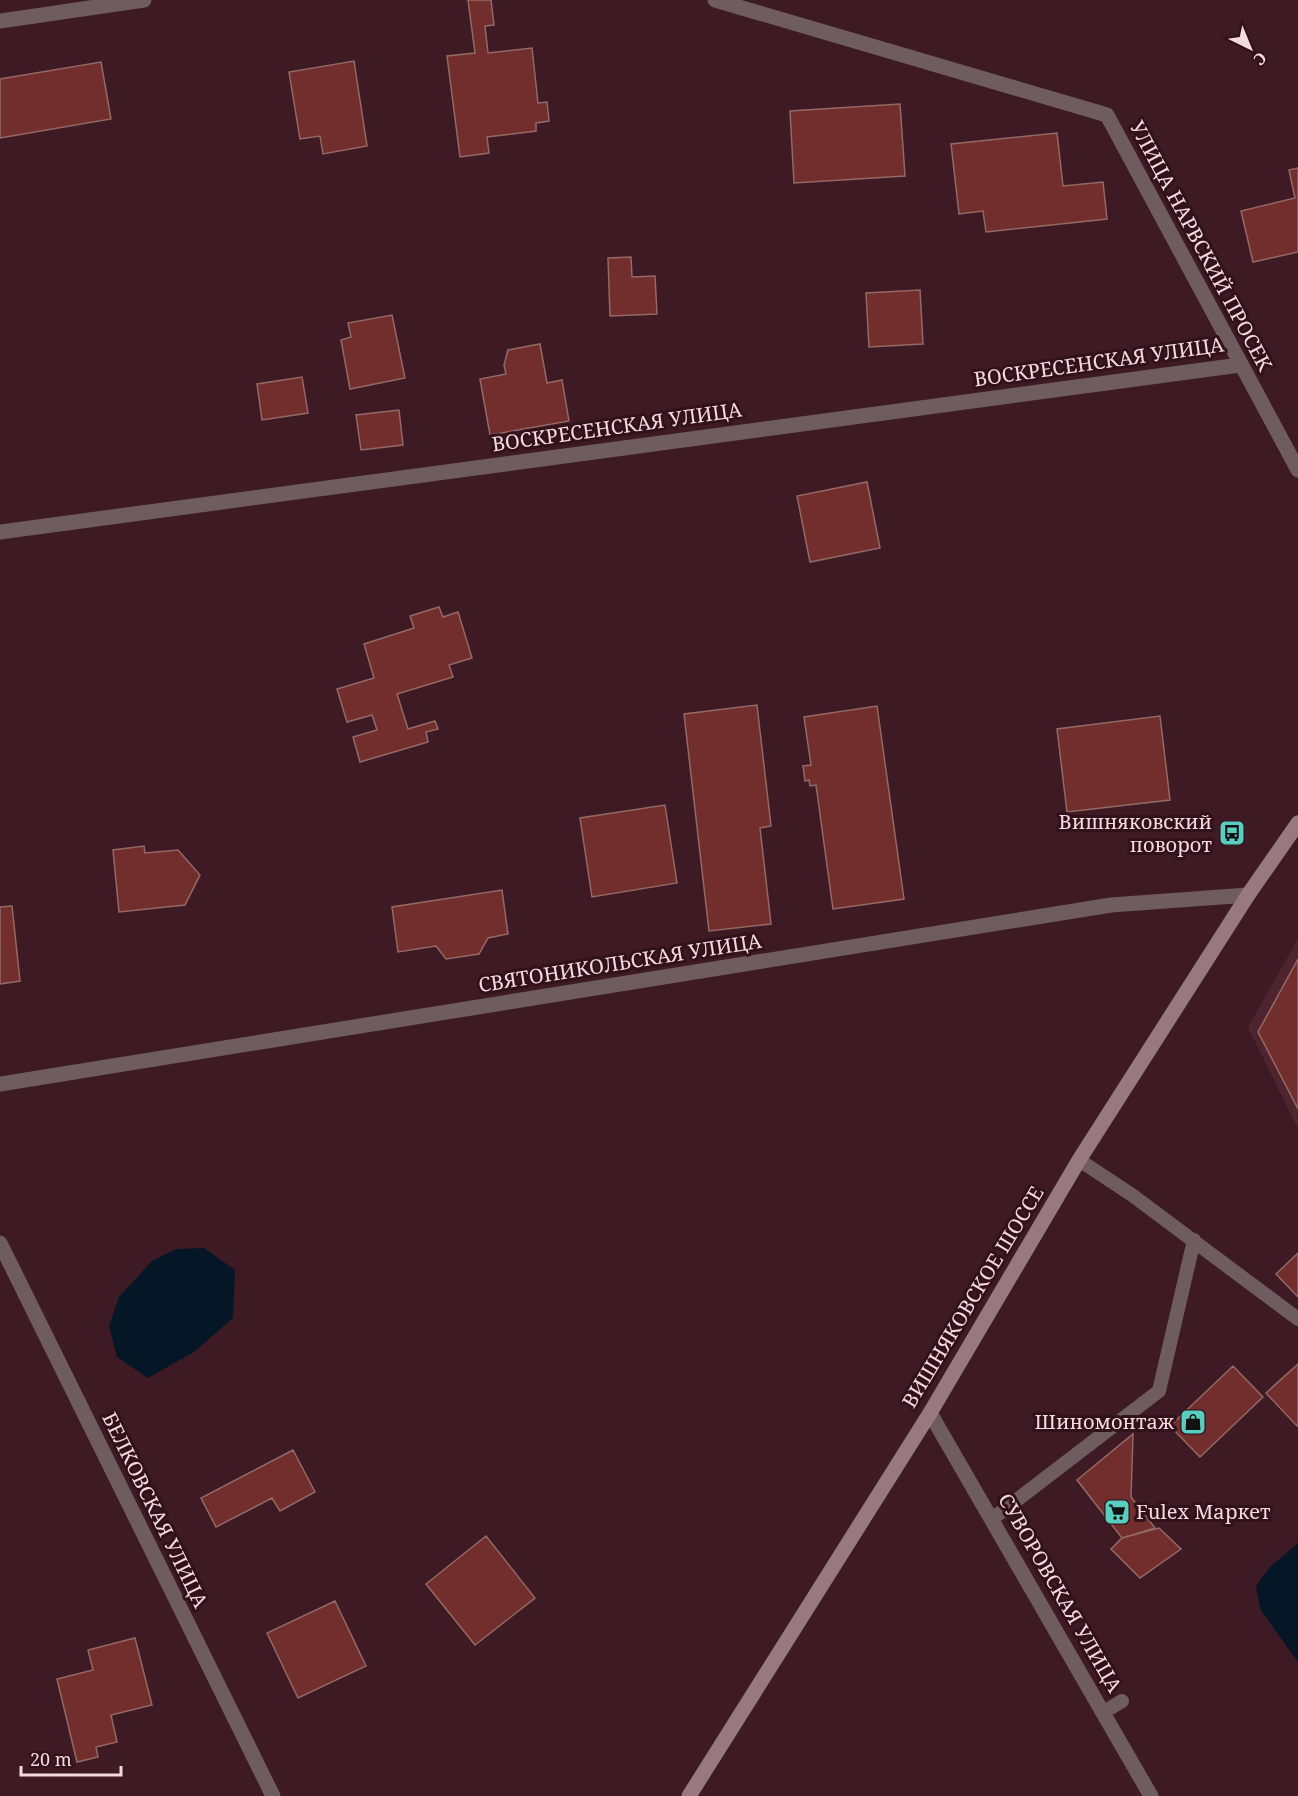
<svg xmlns="http://www.w3.org/2000/svg" width="1298" height="1796" font-family="'Noto Serif',serif">
<rect width="100%" height="100%" fill="#3e1b24"/>
<path fill="#4e252f" d="M1298,939V1129L1248,1027Z"/>
<path fill="#051726" d="M204,1248L235,1270L233,1318L194,1352L148,1378L117,1357L109,1326L119,1297L152,1261L176,1249Z
M1298,1543V1662L1260,1609L1256,1586L1270,1567Z"/>
<path fill="#722e2c" stroke="#946965" stroke-width="1.5" d="M468,0H491L494,25L485,26L488,53L532,48L538,103L547,102L549,121L536,123V131L487,137L489,153L460,157L447,56L475,53Z
M354,61L367,146L323,154L320,136L300,139L289,72Z
M101,62L111,119L0,138V79Z
M900,104L905,176L794,183L790,111Z
M1057,133L1063,186L1103,182L1107,219L986,232L983,211L959,214L951,144Z
M1298,168V252L1253,262L1241,211L1295,198L1289,170Z
M631,257L632,277L655,276L657,314L610,316L608,258Z
M920,290L923,344L869,347L866,293Z
M392,315L405,378L350,389L341,340L351,337L348,323Z
M540,344L547,383L562,380L569,421L490,435L480,379L506,374L504,365L508,350Z
M302,377L308,413L262,420L257,384Z
M399,410L403,445L361,450L356,415Z
M867,482L880,548L810,562L797,496Z
M439,607L443,617L458,612L472,658L449,665L453,677L397,694L408,729L435,721L438,729L426,732L428,742L360,762L353,737L377,730L372,715L347,722L337,689L374,678L364,644L414,628L410,616Z
M757,705L771,826L760,828L771,924L709,931L684,714Z
M877,706L904,899L833,909L816,785L810,786L809,780L805,781L803,766L811,765L804,717Z
M1160,716L1170,800L1067,812L1057,729Z
M665,805L677,883L592,897L580,818Z
M144,846L145,853L178,850L200,875L185,905L119,912L113,850Z
M502,890L508,934L488,938L479,954L446,959L436,946L398,952L392,907Z
M12,906L20,981L0,984V907Z
M1298,959V1109L1258,1032Z
M1298,1253V1297L1276,1274Z
M1298,1364V1425L1297,1426L1266,1393Z
M1233,1366L1263,1397L1200,1457L1170,1426Z
M1133,1434L1131,1497L1155,1528L1122,1538L1077,1480Z
M293,1450L315,1492L280,1511L272,1498L216,1527L201,1498Z
M1159,1528L1181,1549L1140,1578L1111,1549L1122,1538Z
M486,1536L535,1598L475,1645L426,1584Z
M335,1601L366,1666L298,1698L267,1633Z
M135,1638L152,1705L111,1715L117,1742L96,1747L98,1757L77,1762L57,1679L93,1670L88,1650Z"/>
<g fill="none" stroke-linecap="round" stroke-linejoin="round">
<path stroke="#6f5c60" stroke-width="14" d="M1079,1160L1132,1195L1298,1319
M992,1519L1159,1391L1194,1240
M1104,1712L1122,1701"/>
<path stroke="#6f5c60" stroke-width="15" d="M715,0L1107,115L1298,470
M0,21L144,0
M0,532L1240,365
M0,1084L1111,905L1248,895
M0,1243L273,1796
M930,1413L1151,1796"/>
<path stroke="#97797f" stroke-width="15" d="M689,1796L930,1413L1079,1160L1248,895L1298,823"/>
</g>
<defs>
<g id="bus-square" transform="scale(1.35)"><rect x="-9" y="-9" width="18" height="18" rx="4" fill="#58cec0" stroke="#33111b"/><path d="M-5-6H5V4H4V6H2V4H-2V6H-4V4H-5ZM-3.5-4V0h7V-4ZM-3.5 1.2v1.5H-2V1.2ZM2 1.2v1.5H3.5V1.2Z" fill="#111"/></g>
<g id="shop-square" transform="scale(1.35)"><rect x="-9" y="-9" width="18" height="18" rx="4" fill="#58cec0" stroke="#33111b"/><path d="M-5-2.5h2.3a2.7 3.5 0 0 1 5.4 0H5L5.5 6h-11ZM-1.5-2.5h3a1.5 2.3 0 0 0-3 0Z" fill="#111"/></g>
<g id="supermarket-square" transform="scale(1.35)"><rect x="-9" y="-9" width="18" height="18" rx="4" fill="#58cec0" stroke="#33111b"/><path d="M-6-5.5h2.5l.6 2H6L4.5 2H-2.5L-4.4-4H-6ZM-1.5 3.2a1.3 1.3 0 1 0 .1 0ZM3 3.2a1.3 1.3 0 1 0 .1 0Z" fill="#111"/></g>
</defs>
<g fill-rule="evenodd">
<use href="#bus-square" x="1232" y="833"/>
<use href="#shop-square" x="1193" y="1422"/>
<use href="#supermarket-square" x="1117" y="1512"/>
</g>
<g text-anchor="middle" stroke-width="6" stroke-linejoin="round" paint-order="stroke">
<g font-size="20" fill="#f3dadf" stroke="#33111b">
<text transform="translate(1201 246) rotate(62)" y="7">УЛИЦА НАРВСКИЙ ПРОСЕК</text>
<text transform="translate(1099 362) rotate(-8)" y="7">ВОСКРЕСЕНСКАЯ УЛИЦА</text>
<text transform="translate(617 427) rotate(-8)" y="7">ВОСКРЕСЕНСКАЯ УЛИЦА</text>
<text transform="translate(620 963) rotate(-9)" y="7">СВЯТОНИКОЛЬСКАЯ УЛИЦА</text>
<text transform="translate(973 1297) rotate(-59)" y="7">ВИШНЯКОВСКОЕ ШОССЕ</text>
<text transform="translate(155 1510) rotate(64)" y="7">БЕЛКОВСКАЯ УЛИЦА</text>
<text transform="translate(1060 1593) rotate(60)" y="7">СУВОРОВСКАЯ УЛИЦА</text>
</g>
<g font-size="20" fill="#f3dadf" stroke="#33111b" text-anchor="end">
<text x="1212" y="829">Вишняковский<tspan x="1212" dy="23">поворот</tspan></text>
<text x="1174" y="1429">Шиномонтаж</text>
<text x="1136" y="1519" text-anchor="start">Fulex Маркет</text>
</g>
</g>
<g transform="translate(1250 48) rotate(137)" stroke="#33111b" stroke-width="4.5" paint-order="stroke">
<path d="M0-4.5L10 22L0 15L-10 22Z" fill="#f3dadf"/>
<text y="-9" font-size="16" font-weight="bold" text-anchor="middle" fill="#f3dadf">С</text>
</g>
<path d="M21 1766v9h100v-9" fill="none" stroke="#f3dadf" stroke-width="3"/>
<text x="30" y="1766" font-size="18" fill="#f3dadf" stroke="#33111b" stroke-width="4.5" paint-order="stroke">20 m</text>
</svg>
